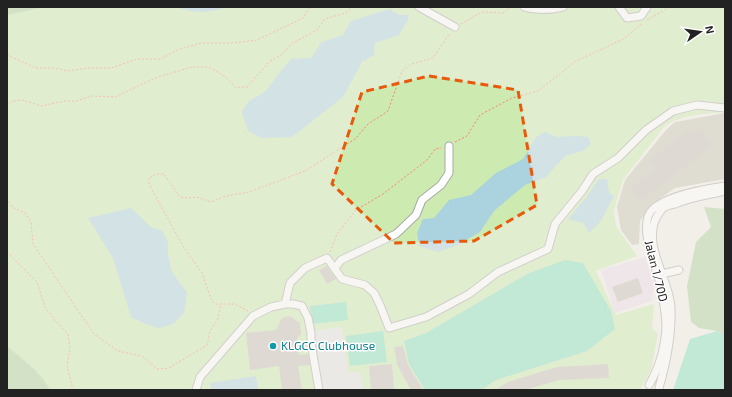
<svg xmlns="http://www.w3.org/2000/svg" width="732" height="397" font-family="'Exo 2',sans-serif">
<rect width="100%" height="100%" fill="#f2efe9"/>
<path fill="#ebdbe8" d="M645,257L654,286L652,301L615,313L601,270Z"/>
<path fill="#c7c7b4" d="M725,113V179L675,188L651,205L640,221L639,244L632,245L621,230L617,207L625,180L666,130L675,122Z"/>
<path fill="#cdebb0" d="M7,7H725V112C705,114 681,114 664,127L623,180L614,210L616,226L637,256L596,271L616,315L654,304L652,328L658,334L651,370L640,390H7Z"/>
<path fill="#add19e" d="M7,7H45L7,15Z
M704,207L725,209V336L717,331L699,328L691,322L687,286L696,242L711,227Z
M7,346C22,359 41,372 50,390H7Z"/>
<path fill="#88e0be" d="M565,260L583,263L611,311L615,329L587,351L496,380L481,390H425L409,364L404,341L426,333L527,274Z
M346,302L348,320L312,324L310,306Z
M383,331L387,362L350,366L346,336Z
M717,331L725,336V390H673L690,339Z"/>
<path fill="#e2e2e2" d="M342,327L348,373L360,372L364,390H323L314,331Z"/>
<path fill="#aad3df" d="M177,7H227C209,13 196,14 177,7Z
M390,9L399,15H409L408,20L399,35L375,43L374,55L362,62L343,97L292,137L262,138L248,131L242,112L248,102L266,91L276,77L291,59L311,58L322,42L343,35L351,21Z
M545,132L557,137L577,136L588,137L591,144L583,151L565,156L546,177L525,185L494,211L480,232L456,246L438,252L419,246L417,233L423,219L434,218L449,200L471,195L496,173L523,159L536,137Z
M599,179H607L609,193L614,196L601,221L589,233L583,223L568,219L585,199Z
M131,208L151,227L162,231L168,242V255L172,272L187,293L184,313L173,324L159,328L145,324L131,317L113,258L88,218Z
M256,376L258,390H211L210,383Z"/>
<path fill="#c7bfb8" d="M700,128L713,145L640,202L630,188L654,169L648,161L687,130L691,135Z
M327,266L336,279L327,284L319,270Z
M638,278L643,293L618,302L612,287Z
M290,316L300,323L301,334L297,338L299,355L308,354L310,365L298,366L302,390H282L279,366L250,370L246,333L276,330L282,318Z
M403,346L408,365L423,390H411L396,363H397L394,347Z
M392,364L394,390H371L369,366Z
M608,364L609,378L559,380L525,390H495L508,382L557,367Z"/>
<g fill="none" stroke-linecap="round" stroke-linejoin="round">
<g stroke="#a9a9a9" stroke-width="9">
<path id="minor" d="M419,7L455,27
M524,7C537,11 550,10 563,7
M619,7L627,18L641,16L647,7
M335,268L341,260L396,234L416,215L422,200L441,185L449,173V146
M662,274L679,270
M285,304L290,283L305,268L327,258L342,279L365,285L374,293L380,305L389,328L426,317L469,294L498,272L548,249L555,224L582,191L593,174L618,158L646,130L673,111L697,105L725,108
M649,385C659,368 665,347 666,327C666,313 663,298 660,285C657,267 636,224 653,209C668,195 705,189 725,186
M659,388C667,361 672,335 671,307C669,278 643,247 656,218C658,215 660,211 663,208C666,206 671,205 675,204C691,197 708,195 725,191
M196,390L200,377L253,316L271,307L285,304H293L302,306L308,318L311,333V343L319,390"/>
</g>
<path stroke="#fa8072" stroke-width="1" stroke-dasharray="2 2" stroke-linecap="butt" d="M647,20L670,7
M461,24L482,12L504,13L510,7
M7,55L36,68H53L68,71L88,68H111L137,59H161L177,50L201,43H233L257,40L303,18L310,7
M7,105L12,101L23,100L41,106L65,101H76L92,96L115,97L155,78L192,67H209L227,78L236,88L247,87L270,61L281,55L293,43L317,30L325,19L345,13L353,7
M455,142L467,136L480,115L512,98L538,91L576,61L624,39L641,24
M7,198L12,207L25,213L31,222L33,244L94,334L118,351L142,356L157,369L169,368L207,345L210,331L217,321L221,305
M7,252L37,282L45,307L55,320L68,334L70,348L67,366L73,390
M330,252L337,234L356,210L383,194L427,160L435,149L441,148
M248,311L235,304H215L211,299L202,273L184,248L150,186L148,179L156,174H164L180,197L189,198L197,197L211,202L226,196L249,192L305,171L355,139L368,124L388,111L402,71L412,64L433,58L450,33
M7,388L9,390"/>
<use href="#minor" stroke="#fff" stroke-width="7"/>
</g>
<path d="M0 0H732V397H0ZM429,76L518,90L537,205L474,241L394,243L332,184L362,92Z" fill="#f2efe9" fill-opacity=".55" fill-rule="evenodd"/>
<path fill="none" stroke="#e8590c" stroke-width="3" stroke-dasharray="8 5" stroke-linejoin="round" d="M429,76L518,90L537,205L474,241L394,243L332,184L362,92Z"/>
<circle fill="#0f9aa8" stroke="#fff" stroke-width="1.5" cx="273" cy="346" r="4"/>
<g text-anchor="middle" stroke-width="3" stroke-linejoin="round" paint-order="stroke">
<g font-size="12" fill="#222" stroke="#fff">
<text transform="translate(656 271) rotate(76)" y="4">Jalan 1/70D</text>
</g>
<g font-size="12" fill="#0d838f" stroke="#fff" text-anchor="start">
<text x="281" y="350">KLGCC Clubhouse</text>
</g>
</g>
<rect width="732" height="397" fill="none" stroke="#222222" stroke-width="16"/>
<g transform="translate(700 32) rotate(77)" stroke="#ffffff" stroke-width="3" paint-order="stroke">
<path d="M0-3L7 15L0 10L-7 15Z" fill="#222222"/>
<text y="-6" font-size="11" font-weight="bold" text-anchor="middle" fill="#222222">N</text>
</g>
</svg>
